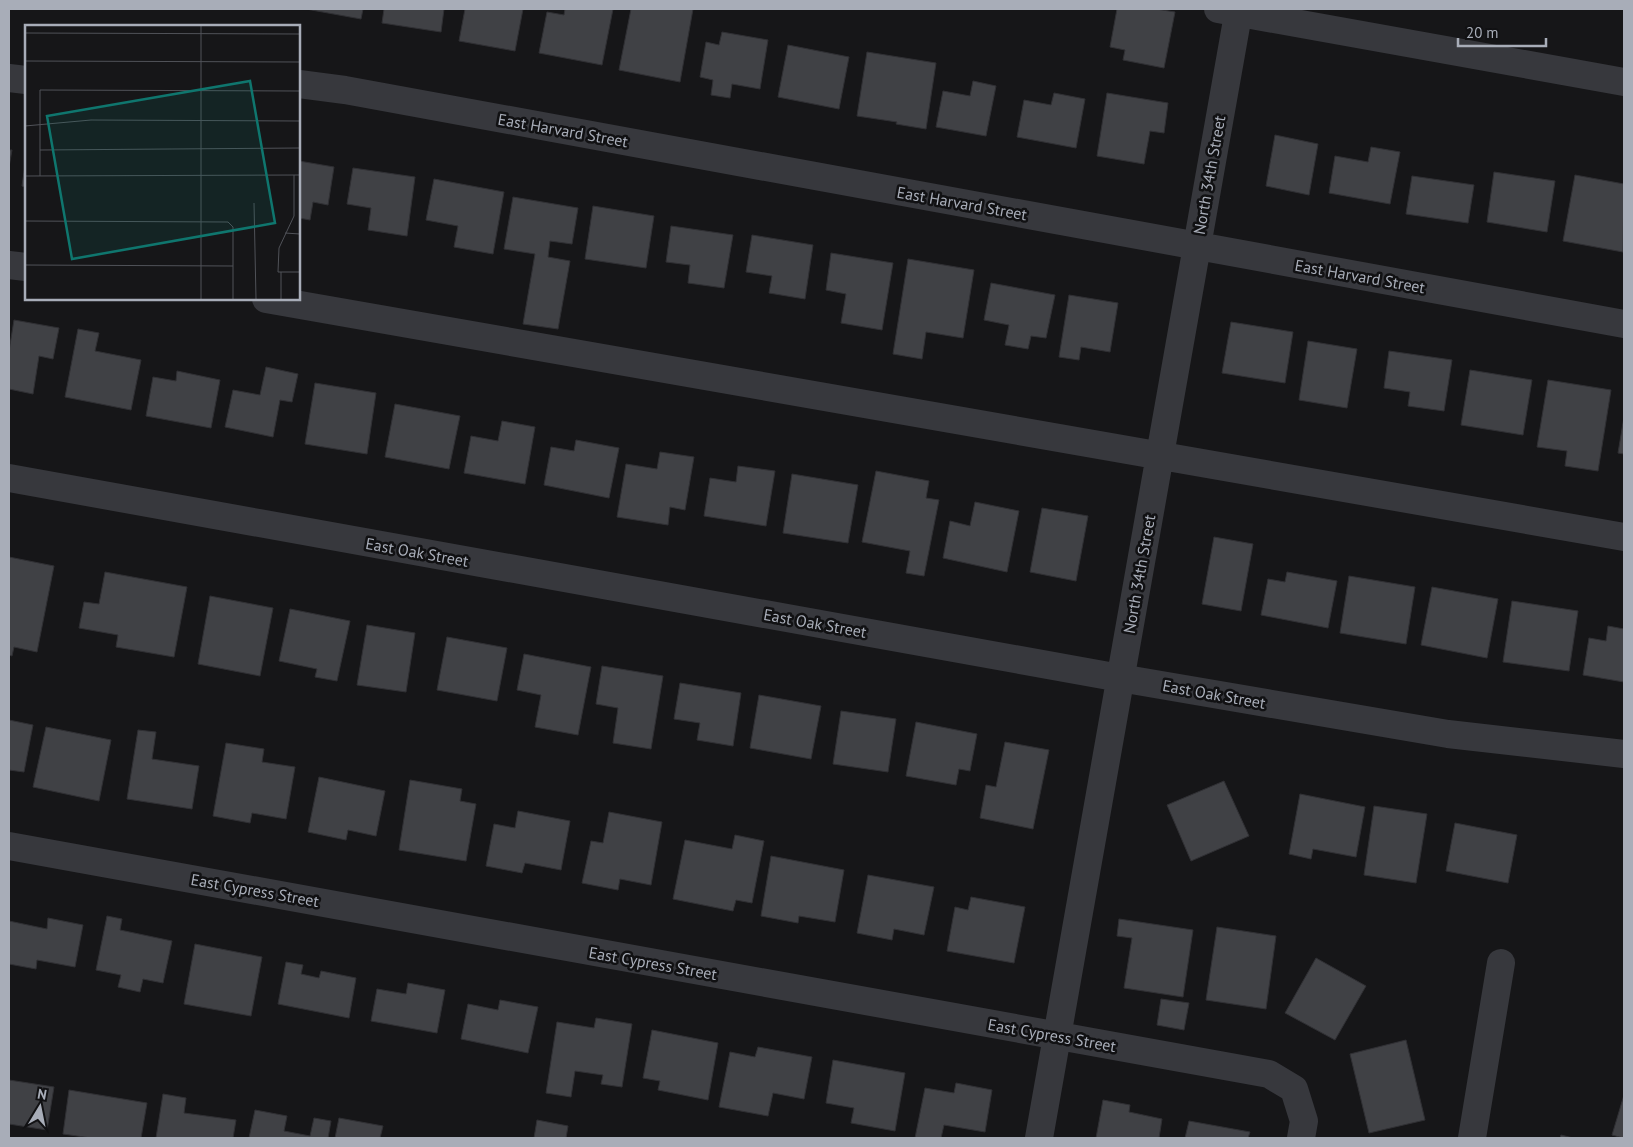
<svg xmlns="http://www.w3.org/2000/svg" width="1633" height="1147" font-family="'PT Sans',sans-serif">
<rect width="100%" height="100%" fill="#161618"/>
<path fill="#404145" stroke="#303034" d="M306,9H363L361,19Z
M384,9H444L441,32L382,23Z
M465,9H523L515,51L459,41Z
M565,9H613L602,65L539,53L547,12L564,15Z
M631,9H693L680,82L619,70Z
M1117,9H1156L1175,12L1164,68L1123,60L1125,50L1110,47Z
M722,32L768,40L760,89L732,84L730,98L711,95L713,80L700,77L706,42L719,45Z
M788,45L849,57L839,109L778,97Z
M867,52L936,63L926,129L896,124L897,122L857,116Z
M973,81L996,86L986,136L936,127L943,91L970,96Z
M1054,93L1085,99L1076,148L1017,137L1024,100L1051,105Z
M1107,93L1168,103L1164,133L1150,131L1144,164L1097,156Z
M1275,135L1318,144L1309,195L1266,186Z
M1371,147L1400,152L1390,204L1329,193L1335,156L1368,162Z
M9,150H12L9,167Z
M26,159V187L22,186Z
M299,161L334,167L328,205L313,202L310,220L299,218Z
M353,168L415,177L407,236L368,230L371,208L347,204Z
M1494,172L1555,181L1547,232L1487,222Z
M1575,175L1624,184L1623,252L1563,241Z
M1412,176L1474,185L1468,223L1406,214Z
M434,179L504,192L493,254L454,247L458,226L426,220Z
M513,197L578,208L572,244L550,241L548,257L570,261L558,329L523,324L535,254L504,249Z
M593,206L654,216L646,268L585,259Z
M671,226L733,235L724,288L688,283L690,265L666,262Z
M752,235L813,245L805,299L769,293L772,276L746,272Z
M831,253L893,263L882,330L841,323L846,294L826,290Z
M908,259L974,270L963,338L926,332L922,359L893,354Z
M991,283L1055,295L1046,338L1031,336L1028,349L1005,345L1009,325L984,320Z
M1069,295L1118,303L1110,352L1081,347L1079,360L1059,357Z
M14,320L59,328L53,359L39,356L33,394L9,389V351Z
M1231,322L1293,332L1285,383L1222,373Z
M78,329L99,333L95,351L141,360L131,410L65,397Z
M1308,341L1357,349L1347,408L1299,400Z
M1389,351L1452,360L1444,411L1408,406L1410,392L1384,388Z
M266,367L298,374L292,402L280,400L273,437L225,427L233,390L260,395Z
M1470,370L1532,380L1523,435L1461,425Z
M177,371L220,380L211,428L146,416L153,377L176,381Z
M1548,380L1611,390L1598,471L1565,466L1567,451L1537,447Z
M315,383L376,393L367,454L305,444Z
M395,404L460,416L449,469L385,457Z
M1624,417V454L1618,453Z
M502,421L535,427L525,484L464,473L471,436L498,441Z
M576,440L619,448L609,498L544,485L551,447L574,451Z
M660,452L694,457L685,510L670,507L668,525L617,517L626,464L657,469Z
M738,466L775,471L766,526L704,516L710,478L736,482Z
M876,471L929,481L926,498L939,500L924,576L906,573L910,551L862,542Z
M792,474L858,485L848,543L783,533Z
M975,502L1019,511L1007,572L943,558L950,521L970,526Z
M1042,508L1088,516L1076,581L1030,572Z
M1214,537L1253,544L1241,611L1202,604Z
M9,557L54,566L37,652L14,647L12,656L9,655Z
M105,572L187,587L174,657L116,647L118,635L79,628L84,602L99,604Z
M1287,572L1337,581L1328,628L1261,615L1268,579L1285,582Z
M1349,576L1415,587L1406,644L1340,633Z
M1432,587L1498,599L1487,658L1421,645Z
M210,596L273,608L260,676L198,664Z
M1512,601L1578,611L1569,671L1503,662Z
M290,609L350,621L337,681L315,677L317,669L279,661Z
M367,625L415,633L406,692L357,685Z
M1608,626L1624,629V682L1583,675L1589,638L1606,641Z
M447,637L507,648L497,701L437,690Z
M524,654L591,667L578,735L535,727L541,695L517,690Z
M602,666L663,676L651,749L613,743L618,708L596,704Z
M680,683L741,693L733,746L697,740L700,723L674,719Z
M759,695L821,706L811,759L750,748Z
M841,711L896,719L888,772L833,764Z
M9,720L33,725L24,772L9,770Z
M916,722L977,734L970,771L959,769L956,785L906,776Z
M46,727L111,740L99,801L33,787Z
M138,730L156,732L152,759L199,766L192,809L127,799Z
M1005,742L1049,750L1033,829L980,818L986,785L996,787Z
M226,743L264,749L262,762L295,767L286,819L252,813L250,823L213,816Z
M319,777L385,791L376,836L348,830L346,840L308,832Z
M410,780L462,789L460,801L476,804L466,861L399,850Z
M1224,781L1249,836L1191,861L1167,805Z
M1300,794L1365,807L1356,857L1313,849L1311,859L1289,854Z
M1374,806L1427,814L1416,883L1364,875Z
M518,811L570,821L561,870L525,863L522,873L486,866L494,824L515,828Z
M609,812L662,822L651,885L620,879L618,890L582,883L591,841L603,843Z
M1455,823L1517,835L1508,883L1446,871Z
M735,835L764,841L752,903L736,900L733,911L673,899L685,840L732,849Z
M771,856L844,870L835,922L799,916L798,923L761,916Z
M868,875L934,887L924,935L894,929L892,940L857,933Z
M971,897L1025,907L1014,963L947,951L955,907L968,910Z
M107,916L122,919L120,930L172,941L163,983L143,979L140,992L118,987L121,975L96,970Z
M48,918L83,925L75,967L37,960L36,969L9,964V921L47,929Z
M1119,919L1193,930L1183,997L1124,988L1132,938L1117,936Z
M1217,927L1276,936L1266,1009L1206,1000Z
M195,944L262,957L251,1016L184,1004Z
M1316,958L1366,986L1335,1040L1285,1013Z
M286,962L303,965L301,974L319,978L321,971L356,978L349,1018L278,1004Z
M408,983L445,990L437,1033L371,1021L377,989L406,994Z
M1161,999L1189,1003L1184,1030L1157,1025Z
M500,1000L538,1007L528,1053L461,1039L468,1004L498,1010Z
M596,1018L632,1024L622,1087L601,1084L603,1075L575,1071L571,1097L546,1093L557,1022L594,1028Z
M652,1030L718,1043L708,1100L658,1090L660,1081L643,1078Z
M1406,1040L1425,1120L1369,1133L1350,1054Z
M758,1047L812,1057L804,1099L773,1093L768,1116L719,1107L730,1052L755,1057Z
M833,1060L905,1073L895,1131L851,1123L854,1108L826,1103Z
M9,1080L54,1087L47,1130L9,1124Z
M956,1083L992,1090L985,1132L944,1125L941,1138H915L925,1088L954,1093Z
M69,1090L147,1103L141,1138H91L63,1134Z
M163,1094L186,1098L184,1113L236,1120L233,1138H156Z
M1624,1095V1138H1623L1612,1135Z
M1103,1100L1130,1105L1129,1112L1162,1119L1159,1138H1096Z
M255,1110L287,1116L284,1131L310,1136L314,1118L331,1121L328,1138H249Z
M339,1118L383,1126L380,1138H335Z
M537,1120L568,1126L566,1138H534Z
M1189,1121L1250,1132L1248,1138H1185Z
M1561,1135L1573,1138H1560Z"/>
<g fill="none" stroke-linecap="round" stroke-linejoin="round">
<path stroke="#37383d" stroke-width="28" d="M1218,9L1624,82
M9,78L26,80
M299,84L345,90L1624,324
M9,265L26,267
M266,299L1624,537
M9,478L1120,678L1448,734L1624,754
M9,846L1269,1074L1294,1089L1304,1121L1301,1138
M1039,1138L1239,9
M1472,1138L1501,963"/>
</g>
<g text-anchor="middle" stroke-width="5" stroke-linejoin="round" paint-order="stroke">
<g font-size="16" fill="#a8adb8" stroke="#111113">
<text transform="translate(563 130) rotate(10)" y="6">East Harvard Street</text>
<text transform="translate(1209 175) rotate(-80)" y="6">North 34th Street</text>
<text transform="translate(962 203) rotate(10)" y="6">East Harvard Street</text>
<text transform="translate(1360 276) rotate(10)" y="6">East Harvard Street</text>
<text transform="translate(417 552) rotate(10)" y="6">East Oak Street</text>
<text transform="translate(1139 574) rotate(-80)" y="6">North 34th Street</text>
<text transform="translate(815 623) rotate(10)" y="6">East Oak Street</text>
<text transform="translate(1214 694) rotate(10)" y="6">East Oak Street</text>
<text transform="translate(255 890) rotate(10)" y="6">East Cypress Street</text>
<text transform="translate(653 963) rotate(10)" y="6">East Cypress Street</text>
<text transform="translate(1052 1035) rotate(10)" y="6">East Cypress Street</text>
</g>
</g>
<g transform="translate(25 25)">
<rect width="275" height="275" fill="#161618"/>
<path fill="none" stroke="#505258" stroke-width="1" d="M0,8L275,9M0,36L275,37M0,101L66,95L275,96M15,125L275,123M269,150V191L254,223L253,247H275M0,151L275,150M15,151V65L275,66M229,178L231,274M0,196L203,197L208,202V274M260,208L275,209M0,240L208,241M176,274V1M256,274V247"/>
<path fill="#0f766e" fill-opacity="0.15" stroke="#0f766e" stroke-width="2.5" d="M225,56L250,198L47,234L22,91Z"/>
<rect width="275" height="275" fill="none" stroke="#a8adb8" stroke-width="2.5"/>
</g>
<rect width="1633" height="1147" fill="none" stroke="#a8adb8" stroke-width="20"/>
<g transform="translate(40 1107) rotate(10)" stroke="#111113" stroke-width="4" paint-order="stroke">
<path d="M0-4L9 19L0 12L-9 19Z" fill="#a8adb8"/>
<text y="-8" font-size="14" font-weight="bold" text-anchor="middle" fill="#a8adb8">N</text>
</g>
<path d="M1458 38v8h88v-8" fill="none" stroke="#a8adb8" stroke-width="2.5"/>
<text x="1466" y="38" font-size="15" fill="#a8adb8" stroke="#111113" stroke-width="4" paint-order="stroke">20 m</text>
</svg>
